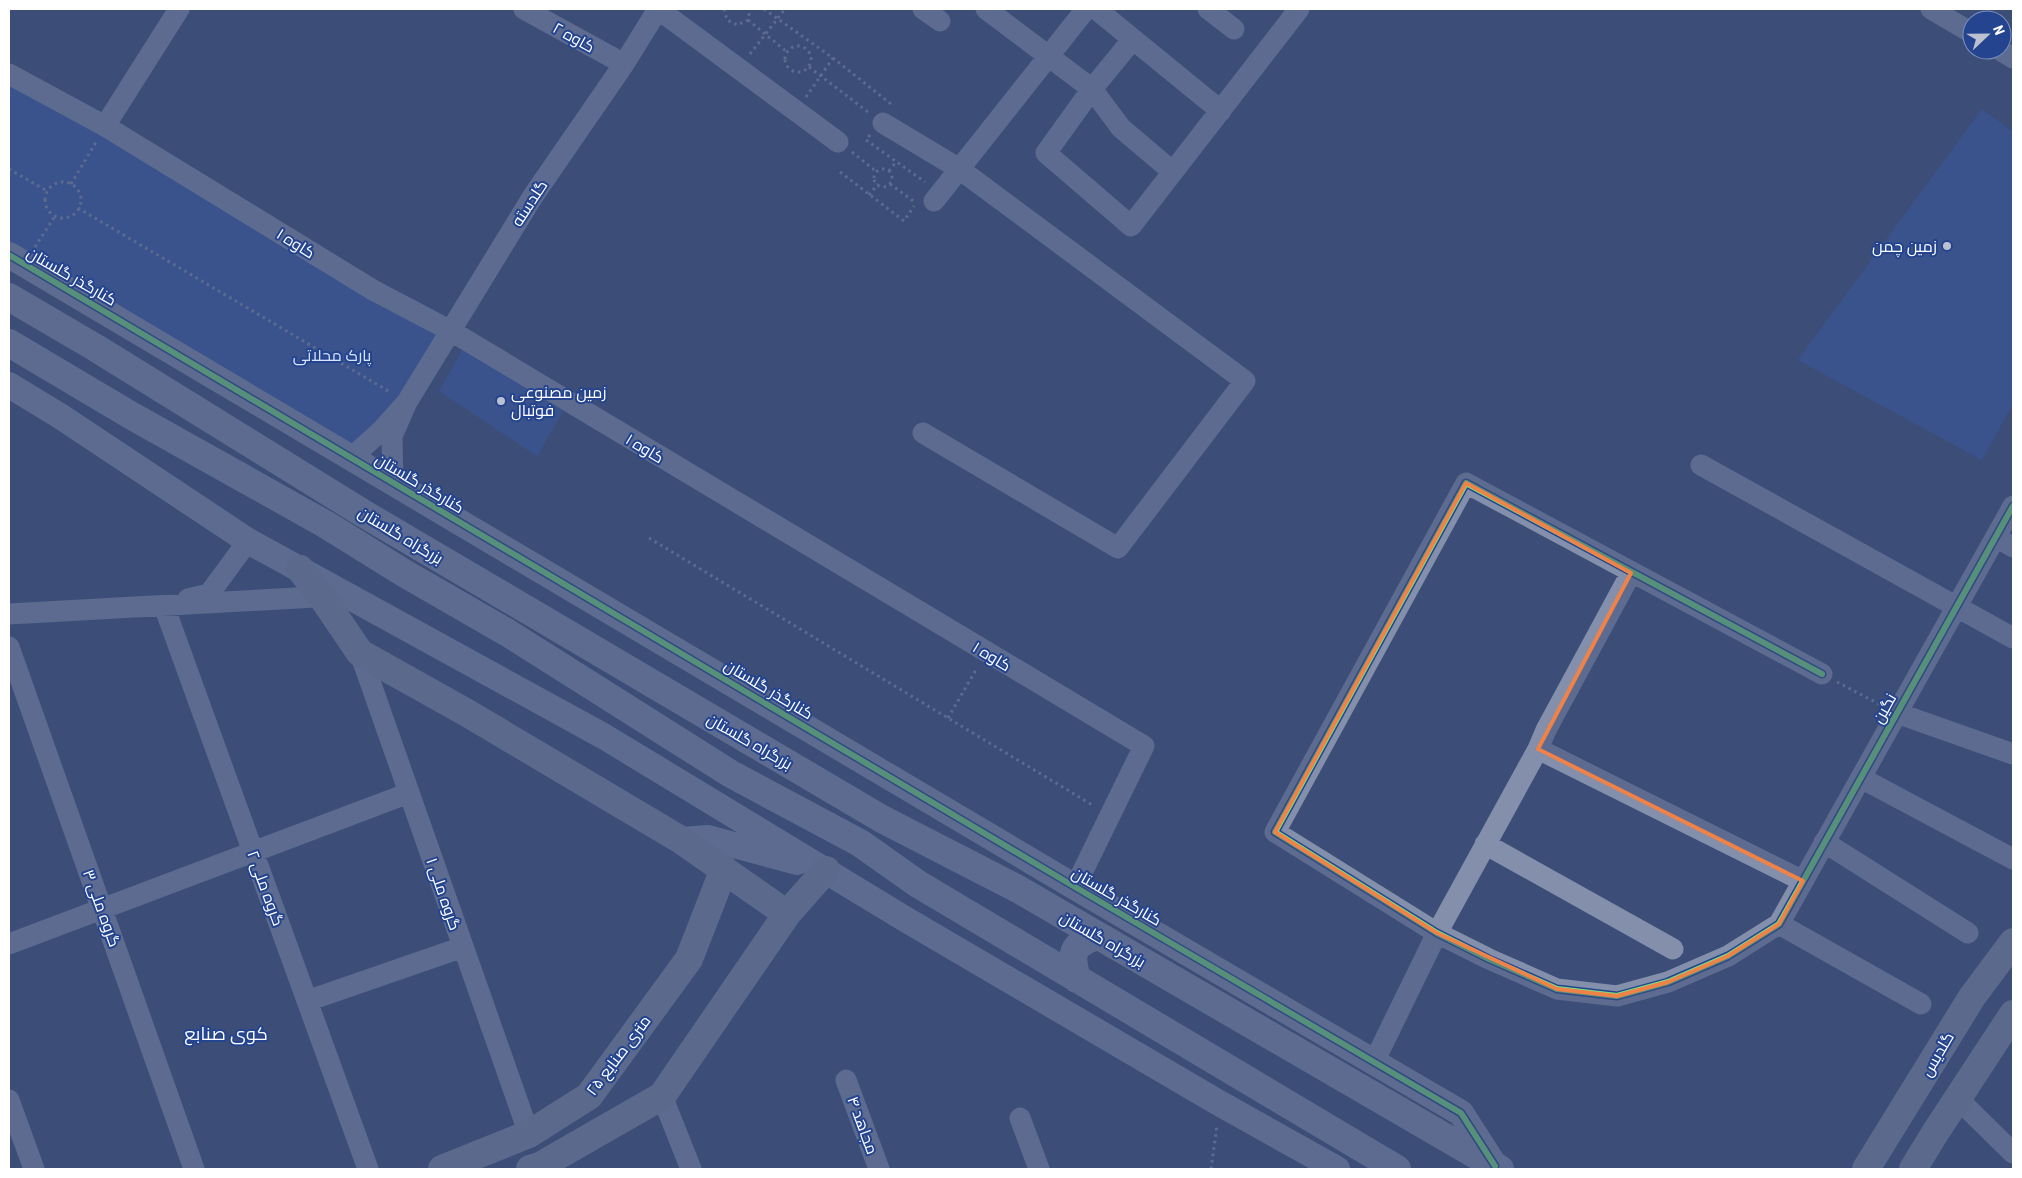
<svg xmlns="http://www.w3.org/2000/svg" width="2022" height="1178" font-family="'Roboto Condensed',Cairo,sans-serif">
<rect width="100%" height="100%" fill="#3c4e78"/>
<path fill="#395aa6" d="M9,77L451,331L351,458L9,256Z
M1982,109L2013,132V403L1982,460L1798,360Z
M465,345L563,411L537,456L439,391Z"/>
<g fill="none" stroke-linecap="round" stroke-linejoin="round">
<path stroke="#838fab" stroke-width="3" stroke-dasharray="2.5 4" stroke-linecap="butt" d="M724,9L727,20L737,25L748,20L750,9
M764,9L833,58L891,104
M748,20L787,52
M785 59a13 13 0 1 1 26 0a13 13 0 1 1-26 0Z
M750,54L785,9
M809,67L868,112
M806,97L833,58
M870,135L866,140L925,182
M852,152L877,172
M9,169L47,191
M874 178a9 9 0 1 1 18 0a9 9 0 1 1-18 0Z
M889,171L896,162
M840,172L904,221L914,206
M45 200a18 18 0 1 1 36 0a18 18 0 1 1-36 0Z
M71,184L96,142
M890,184L916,203
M869,195L878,184
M78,208L390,392
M35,247L55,216
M649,538L1094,806
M1837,682L1881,705
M948,718L977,668
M1211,1169L1217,1125"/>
<path stroke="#838fab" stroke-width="21" d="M524,9L624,64
M658,9L838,142
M923,9L940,21
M986,9L1092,89L1121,128L1173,172
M1096,9L1221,111
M1208,9L1234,29
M1931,9L1972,33
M1133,39L1092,89L1046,153L1131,226L1299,9
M2000,50L2013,58
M9,74L105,126L373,290L451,331L1144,746L1075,887
M883,123L958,168L1245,381L1118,548L923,433
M105,126L179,9
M934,201L1086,9
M407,402L533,196L624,64L658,9
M351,458L382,430L407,402L392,436L393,483
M1701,465L2013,638
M1996,537L2013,547
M188,599L209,594L248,541
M164,606L368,1169
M9,614L333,596
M9,647L194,1169
M360,653L529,1134
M1822,674L1466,483L1275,832L1437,933L1489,959L1557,989L1617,996L1668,982L1728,956L1779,924L2013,506
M1897,713L2013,754
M1538,749L1803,881
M1861,778L2013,859
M1824,842L1968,933
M1485,844L1673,949
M1779,924L1921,1004
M9,944L409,793
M307,1001L463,947
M1374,1062L1437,933L1538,749L1546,730L1631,573
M846,1080L879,1169
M662,1096L691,1169
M1957,1098L2013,1153
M9,1100L34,1169
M1020,1118L1039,1169"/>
<path stroke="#838fab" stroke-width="26" d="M9,255L1075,887L1461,1113L1495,1166
M9,385L60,416L248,541L605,737L905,919L1219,1103L1337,1169
M681,840L708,838L797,862"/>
<path stroke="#808ba7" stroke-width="28" d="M300,569L322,597L360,653L469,714L681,840L787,914
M442,1169L529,1134L589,1096L689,959L724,869
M530,1169L540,1166L662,1096L787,914L826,870
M1866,1169L1972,997L2013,942
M1913,1169L1935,1133L2013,1014"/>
<path stroke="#838faa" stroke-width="28" d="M9,297L96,348L361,512L882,819L1018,889L1500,1169
M9,343L132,416L325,524L404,573L508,633L731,774L860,843L918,884L1397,1169
M1077,979C1070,953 1071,946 1096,936"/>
<g stroke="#244490" stroke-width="9">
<path id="cycleway" d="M9,255L1075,887L1461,1113L1495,1166
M1822,674L1466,483L1275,832L1437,933L1489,959L1557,989L1617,996L1668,982L1728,956L1779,924L2013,506"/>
</g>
<use href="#cycleway" stroke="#77e17e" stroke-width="6"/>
</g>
<path d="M0 0H2022V1178H0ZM1466,483L1631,573L1538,749L1803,881L1779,924L1728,956L1668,982L1617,996L1557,989L1437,933L1275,832Z" fill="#3c4e78" fill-opacity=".55" fill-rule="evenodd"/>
<path fill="none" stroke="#ee8249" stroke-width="4" stroke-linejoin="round" d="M1466,483L1631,573L1538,749L1803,881L1779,924L1728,956L1668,982L1617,996L1557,989L1437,933L1275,832Z"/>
<g fill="#bbc1d0" stroke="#244490" stroke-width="2">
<circle cx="1947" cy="246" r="5"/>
<circle cx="501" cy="401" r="5"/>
</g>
<g text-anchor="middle" stroke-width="4" stroke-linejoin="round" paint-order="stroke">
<g font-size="16" fill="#fff" stroke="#244490">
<text transform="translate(574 37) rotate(29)" y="6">کاوه ۲</text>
<text transform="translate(529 203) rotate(-57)" y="6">گلدسته</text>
<text transform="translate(296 243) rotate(32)" y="6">کاوه ۱</text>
<text transform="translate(72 276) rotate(30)" y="6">کنارگذر گلستان</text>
<text transform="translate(645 448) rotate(31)" y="6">کاوه ۱</text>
<text transform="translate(420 483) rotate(31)" y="6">کنارگذر گلستان</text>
<text transform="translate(401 535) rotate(31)" y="6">بزرگراه گلستان</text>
<text transform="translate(992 656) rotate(31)" y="6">کاوه ۱</text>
<text transform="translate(769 689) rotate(31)" y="6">کنارگذر گلستان</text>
<text transform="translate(1884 708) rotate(-61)" y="6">نگین</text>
<text transform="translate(750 741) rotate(30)" y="6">بزرگراه گلستان</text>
<text transform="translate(266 888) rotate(70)" y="6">گروه ملی ۲</text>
<text transform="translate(444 894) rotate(71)" y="6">گروه ملی ۱</text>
<text transform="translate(1117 896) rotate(30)" y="6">کنارگذر گلستان</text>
<text transform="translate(102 908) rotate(70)" y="6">گروه ملی ۳</text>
<text transform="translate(1103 939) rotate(30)" y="6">بزرگراه گلستان</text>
<text transform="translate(1937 1054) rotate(-59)" y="6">گلدیس</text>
<text transform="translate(618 1055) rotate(-53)" y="6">۲۵ متری صنایع</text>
<text transform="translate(863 1125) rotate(70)" y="6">مجاهد ۴</text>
</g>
<g font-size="16" fill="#fff" stroke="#244490" text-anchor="end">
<text x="1937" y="252">زمین چمن</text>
<text x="511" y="398" text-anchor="start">زمین مصنوعی<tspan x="511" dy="18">فوتبال</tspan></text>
</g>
<g font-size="16" fill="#d9e3f9" stroke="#244490">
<text x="332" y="361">پارک محلاتی</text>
</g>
<g font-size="18" fill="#fff" stroke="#244490">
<text x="226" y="1040">کوی صنابع</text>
</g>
</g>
<rect width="2022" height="1178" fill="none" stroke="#ffffff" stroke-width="20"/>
<g transform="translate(1987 35) rotate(68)"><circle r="24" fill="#244490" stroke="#7c8fbc"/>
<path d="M0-4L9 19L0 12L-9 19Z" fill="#bbc1d0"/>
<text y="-8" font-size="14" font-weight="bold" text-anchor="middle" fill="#ffffff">N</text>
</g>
</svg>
